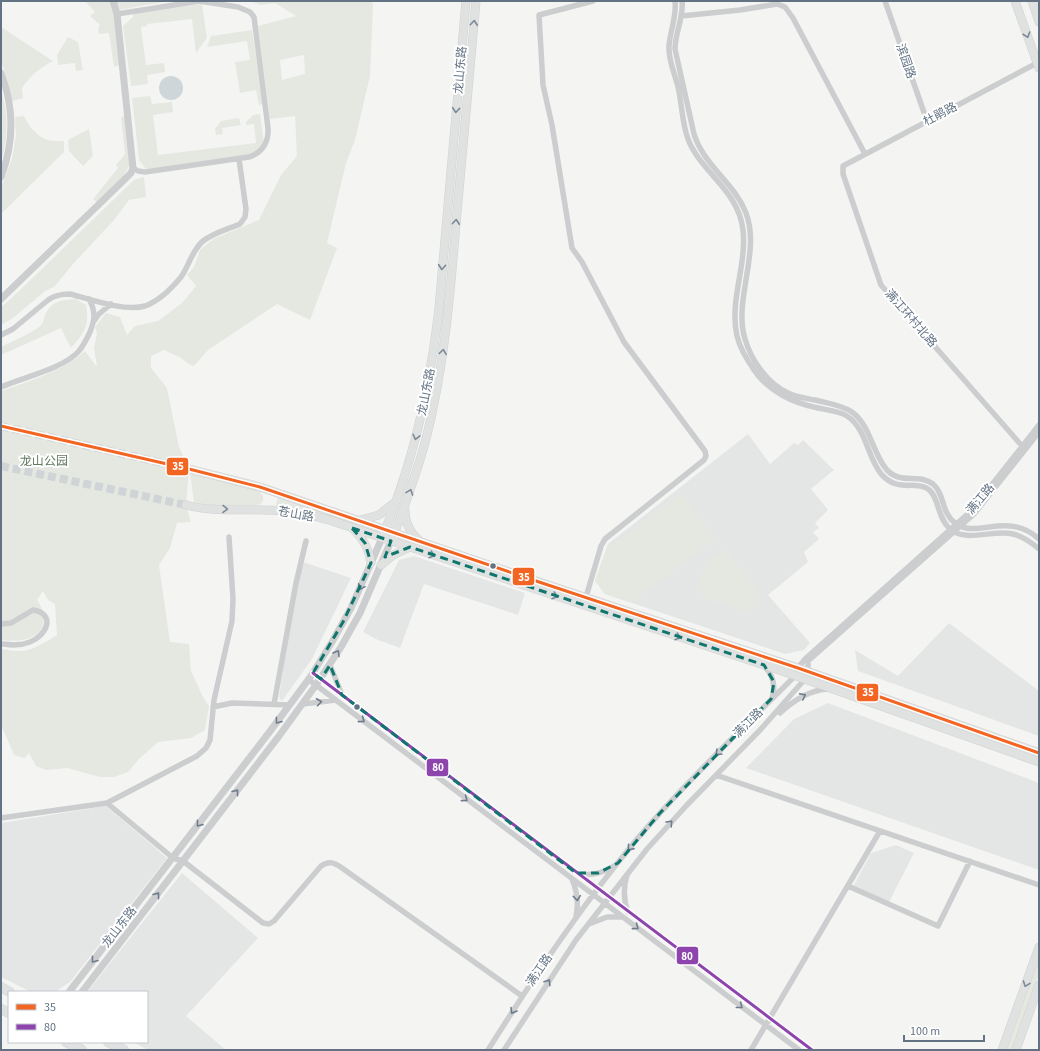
<svg xmlns="http://www.w3.org/2000/svg" width="1040" height="1051" font-family="'Source Sans 3','Noto Sans SC',sans-serif">
<rect width="100%" height="100%" fill="#f4f5f3"/>
<path fill="#e4e6e5" d="M748,434L770,464L794,443L798,445L803,440L834,470L811,489L828,510L815,523L819,528L813,532L819,539L804,552L808,562L768,595L810,643L804,650L785,654L605,594L595,581L608,544Z
M414,556L525,593L518,615L424,584L400,648L378,640L363,632L399,560Z
M303,562L351,578L312,659L282,701L279,697L293,602Z
M949,623L1039,691V736L858,671L855,650L898,676Z
M828,703L1039,783V870L746,768L794,719Z
M106,806L167,858L70,982L55,992H31L1,977V823Z
M896,845L914,853L888,904L853,887L871,853Z
M182,873L258,938L186,1016L226,1050H148L133,1042H147V992H87Z"/>
<path fill="#e4e8e1" fill-rule="evenodd" d="M85,1H109L114,14L121,65L114,67L109,33L99,34L98,29L100,25L90,16L95,12Z
M115,1H170L119,10Z
M250,1H371L373,5L370,76L355,140L346,163L327,243L337,248L310,320L277,304L208,350L194,366L190,365L181,358L164,350L151,356V368L167,388L179,447L189,469L186,505L191,522L177,523L170,548L159,565L170,642L189,644L191,671L203,697L209,706L205,730L191,738L158,742L139,759L128,772L114,777H100L67,768L46,770L36,766L29,753L24,758L14,755L3,729L1,728V649C29,654 34,649 57,635L55,604L48,600L43,591L37,600C49,617 46,635 23,640C16,641 8,641 1,640V391C30,381 63,371 85,351L97,367L94,348L97,333L95,327L106,313L120,317L127,335L135,326L158,321L182,303L196,286L187,275L194,267L200,250L213,239L259,220L281,175L297,156L295,116L270,119L258,26L296,16L275,3L261,5ZM304,55L305,74L282,80L280,60Z
M202,4L207,38L196,53L192,19L147,24V26L141,27L146,65L164,63L165,72L147,75L148,84L131,86L123,26L133,17V12Z
M1,27L53,61C40,68 31,75 22,88L23,98L12,101L8,82L1,61Z
M252,30L263,104L259,105L256,90L240,93L235,62L250,60L247,41L207,47L211,36Z
M68,37L78,42L83,70L76,71L75,63L58,65L57,55Z
M1,91C9,114 8,138 1,162Z
M150,96L152,104L172,102L173,112L153,115L158,155L256,143L254,124L246,125V122L253,115L260,114L264,143L254,154L146,169L139,160L132,98Z
M24,116C28,125 37,137 48,140C53,141 59,141 64,141V152L1,214V187L12,159L16,136L15,117Z
M126,116L131,163L121,180L97,202L93,199L118,168L116,165L125,154L121,117Z
M239,118L241,125L222,128L223,134L216,135L215,129L221,121Z
M89,129L93,156L83,166L69,151L68,140Z
M144,177L146,197L129,200L114,220L73,264L54,287L45,291L13,318L1,325V307L16,294L134,180Z
M75,299L86,305C90,326 84,333 71,348L61,328L1,355V347C10,342 36,332 42,324C43,322 44,318 45,315C51,301 61,300 75,299Z
M190,473L258,490L263,496C264,501 262,505 256,505H212L194,503Z
M680,493L715,538L632,603L605,594L595,581L606,550Z
M278,497L355,522L353,524L298,509L279,507L276,505Z
M726,549L760,593L757,603L746,611L706,599L697,588L705,565Z
M1039,960V974L1012,1050H1007Z"/>
<path fill="#ced6d9" d="M159 88a12 12 0 1 1 24 0a12 12 0 1 1-24 0Z"/>
<g fill="none" stroke-linecap="round" stroke-linejoin="round">
<path stroke="#d0d4d7" stroke-width="8" stroke-dasharray="8 4" stroke-linecap="butt" d="M1,426L189,469
M1,466L186,505"/>
<g stroke="#d1d3d3" stroke-width="9">
<path id="secondary" d="M1015,1L1039,68
M1032,1L1039,22
M189,469L260,487L530,579L798,668L1039,753
M186,505C211,512 239,509 265,510C287,510 308,514 329,520L779,670L1039,762
M405,510C405,523 410,533 420,541
M360,520L379,515L394,503
M354,530C364,539 369,550 371,563
M384,533C393,510 402,486 409,461C424,411 433,360 439,308L466,1
M393,537C405,505 417,473 426,439C444,369 450,296 456,224C463,150 469,75 476,1
M381,565L393,555L410,547
M1002,1050L1039,947
M1016,1050L1039,985"/>
</g>
<g stroke="#d0d2d2" stroke-width="10">
<path id="trunk" d="M1,987L10,992
M1,1009L9,1013
M66,1042L82,1050
M108,1042L124,1050"/>
</g>
<path stroke="#cccdce" stroke-width="5.5" d="M675,1C677,16 670,31 669,46C668,60 675,74 678,87C682,104 682,123 688,139C701,173 738,189 743,230C747,265 729,301 737,336C740,348 747,360 754,370C768,391 793,403 818,408C827,410 839,411 847,416C867,429 867,458 882,475C899,493 914,480 928,489C939,496 937,518 950,529C966,543 994,529 1013,534C1022,536 1032,543 1039,549
M682,1C684,17 675,33 675,49L694,134C704,166 734,182 746,213C761,252 733,300 745,339C751,360 767,383 788,393C796,397 805,398 815,400C827,403 842,405 852,412C871,426 872,453 887,470C901,485 919,473 933,484C945,494 941,513 955,523C977,540 1007,510 1039,539
M885,1L927,121
M117,14L199,1L238,7L250,12L254,17L268,128C269,142 262,153 249,157L145,172L138,171L133,168
M681,16L740,10L777,4L785,7L793,18L865,154
M94,321L99,314L111,304
M1,335L13,329L48,300C55,295 61,294 70,294C89,299 125,312 145,306C159,301 172,288 181,277C189,266 192,250 203,241C213,233 228,229 240,224L245,217L246,209L239,159
M1,387C24,377 63,369 79,351C84,345 87,338 90,332C95,319 96,312 89,299
M1022,446L881,285L843,174V166L1039,62
M586,597L601,546L605,539L704,460L706,456L705,451L624,342L582,262L572,248L552,125L543,85L539,15L593,1
M1,624L11,623L33,610C57,614 46,636 30,642C20,646 11,645 1,644
M330,665L342,695
M764,666C773,675 776,686 772,698
M313,673L812,1050
M308,679L799,1050
M274,704L296,583L306,541
M303,704L336,700
M213,707L232,703L290,705
M780,713C794,700 809,690 828,689
M716,775L1039,885
M107,803L173,858L183,861L263,923L269,924L274,921L321,866C329,860 335,863 342,868L522,996
M1,818L107,803L197,756L206,748L210,740L214,700L232,621L233,599L229,537
M579,874C592,876 603,873 614,866
M627,875C623,888 623,899 628,912
M572,879C577,891 579,903 576,916
M848,886L938,926L970,861
M589,924L607,917H621
M488,1050C534,977 581,906 637,839C686,782 742,729 795,676L798,668L805,659L971,511L1039,425
M504,1050L576,940L647,849L686,806L761,729L805,679L808,672V661L974,514L1039,432
M751,1050L880,831"/>
<path stroke="#cccdce" stroke-width="7" d="M1,73C14,107 14,143 1,177
M1,299L123,181L131,173L133,168L117,14L113,1
M69,992L271,730L311,676L332,642L351,608L382,538
M82,992L279,736L316,685L341,647L360,613L391,541"/>
<use href="#secondary" stroke="#e0e1e1" stroke-width="8"/>
<use href="#trunk" stroke="#e0e1e1" stroke-width="9"/>
<g stroke="#fff" stroke-width="6">
<path id="bus-1" d="M1,426L189,469L260,487L530,579L798,668L1039,753"/>
</g>
<g stroke="#fff" stroke-width="6">
<path id="bus-2" d="M313,673L812,1050"/>
</g>
<use href="#bus-1" stroke="#f26522" stroke-width="3"/>
<use href="#bus-2" stroke="#8e44ad" stroke-width="3"/>
</g>
<defs><path id="oneway-chevron" d="M-2-3.5L2.5 0L-2 3.5" fill="none" stroke-width="1.6" stroke-linecap="round" stroke-linejoin="round"/></defs>
<g stroke="#7c8997">
<use href="#oneway-chevron" transform="translate(474 23) rotate(-85)"/>
<use href="#oneway-chevron" transform="translate(1027 35) rotate(71)"/>
<use href="#oneway-chevron" transform="translate(456 110) rotate(95)"/>
<use href="#oneway-chevron" transform="translate(456 222) rotate(-85)"/>
<use href="#oneway-chevron" transform="translate(442 267) rotate(95)"/>
<use href="#oneway-chevron" transform="translate(443 352) rotate(-82)"/>
<use href="#oneway-chevron" transform="translate(416 437) rotate(104)"/>
<use href="#oneway-chevron" transform="translate(410 492) rotate(-70)"/>
<use href="#oneway-chevron" transform="translate(225 509) rotate(1)"/>
<use href="#oneway-chevron" transform="translate(432 555) rotate(18)"/>
<use href="#oneway-chevron" transform="translate(555 596) rotate(19)"/>
<use href="#oneway-chevron" transform="translate(678 637) rotate(18)"/>
<use href="#oneway-chevron" transform="translate(1026 984) rotate(110)"/>
</g>
<g stroke="#6e7c8b">
<use href="#oneway-chevron" transform="translate(361 587) rotate(114)"/>
<use href="#oneway-chevron" transform="translate(337 653) rotate(-59)"/>
<use href="#oneway-chevron" transform="translate(803 696) rotate(-27)"/>
<use href="#oneway-chevron" transform="translate(319 702) rotate(-7)"/>
<use href="#oneway-chevron" transform="translate(362 720) rotate(37)"/>
<use href="#oneway-chevron" transform="translate(278 721) rotate(127)"/>
<use href="#oneway-chevron" transform="translate(718 753) rotate(135)"/>
<use href="#oneway-chevron" transform="translate(236 792) rotate(-52)"/>
<use href="#oneway-chevron" transform="translate(465 799) rotate(37)"/>
<use href="#oneway-chevron" transform="translate(670 823) rotate(-47)"/>
<use href="#oneway-chevron" transform="translate(199 824) rotate(128)"/>
<use href="#oneway-chevron" transform="translate(630 848) rotate(129)"/>
<use href="#oneway-chevron" transform="translate(157 895) rotate(-52)"/>
<use href="#oneway-chevron" transform="translate(577 898) rotate(84)"/>
<use href="#oneway-chevron" transform="translate(636 927) rotate(36)"/>
<use href="#oneway-chevron" transform="translate(94 960) rotate(128)"/>
<use href="#oneway-chevron" transform="translate(548 982) rotate(-57)"/>
<use href="#oneway-chevron" transform="translate(740 1006) rotate(38)"/>
<use href="#oneway-chevron" transform="translate(513 1011) rotate(121)"/>
</g>
<path fill="none" stroke="#0f766e" stroke-width="3" stroke-dasharray="8 5" stroke-linejoin="round" d="M352,528L391,541L385,557L410,547L764,665L774,682L771,699L660,813L618,863L598,873H576L342,695L330,665L321,679L313,673L343,622L371,563L365,543Z"/>
<g fill="#637384" stroke="#fff" stroke-width="1.5">
<circle cx="493" cy="566" r="3.5"/>
<circle cx="357" cy="707" r="3.5"/>
</g>
<g text-anchor="middle" stroke-width="4" stroke-linejoin="round" paint-order="stroke">
<g font-size="12" fill="#637384" stroke="#fff">
<text transform="translate(906 61) rotate(71)" y="4">滨园路</text>
<text transform="translate(460 70) rotate(-85)" y="4">龙山东路</text>
<text transform="translate(940 114) rotate(-28)" y="4">杜鹃路</text>
<text transform="translate(911 318) rotate(49)" y="4">满江环村北路</text>
<text transform="translate(426 392) rotate(-79)" y="4">龙山东路</text>
<text transform="translate(980 499) rotate(-50)" y="4">满江路</text>
<text transform="translate(296 514) rotate(10)" y="4">苍山路</text>
<text transform="translate(748 723) rotate(-45)" y="4">满江路</text>
<text transform="translate(119 927) rotate(-52)" y="4">龙山东路</text>
<text transform="translate(539 970) rotate(-56)" y="4">满江路</text>
</g>
<g font-size="12" fill="#657b62" stroke="#fff">
<text x="44" y="465">龙山公园</text>
</g>
</g>
<g stroke="#fff" stroke-width="1.5">
<rect x="166" y="457" width="23" height="19" rx="4" fill="#f26522"/>
<rect x="512" y="567" width="23" height="19" rx="4" fill="#f26522"/>
<rect x="856" y="683" width="23" height="19" rx="4" fill="#f26522"/>
<rect x="426" y="758" width="23" height="19" rx="4" fill="#8e44ad"/>
<rect x="676" y="946" width="23" height="19" rx="4" fill="#8e44ad"/>
</g>
<g font-size="11" text-anchor="middle" font-weight="bold" fill="#fff">
<text x="178" y="470">35</text>
<text x="524" y="581">35</text>
<text x="868" y="696">35</text>
<text x="438" y="771">80</text>
<text x="687" y="960">80</text>
</g>
<rect width="1040" height="1051" fill="none" stroke="#637384" stroke-width="4"/>
<rect x="8" y="991" width="140" height="52" fill="#ffffff" stroke="#c1c7ce"/>
<rect x="16" y="1004" width="20" height="6" fill="#f26522" stroke="#c1c7ce"/>
<text x="44" y="1011" font-size="12" fill="#637384">35</text>
<rect x="16" y="1024" width="20" height="6" fill="#8e44ad" stroke="#c1c7ce"/>
<text x="44" y="1031" font-size="12" fill="#637384">80</text>
<path d="M904 1035v6h80v-6" fill="none" stroke="#637384" stroke-width="2"/>
<text x="910" y="1035" font-size="12" fill="#637384" stroke="#ffffff" stroke-width="3" paint-order="stroke">100 m</text>
</svg>
